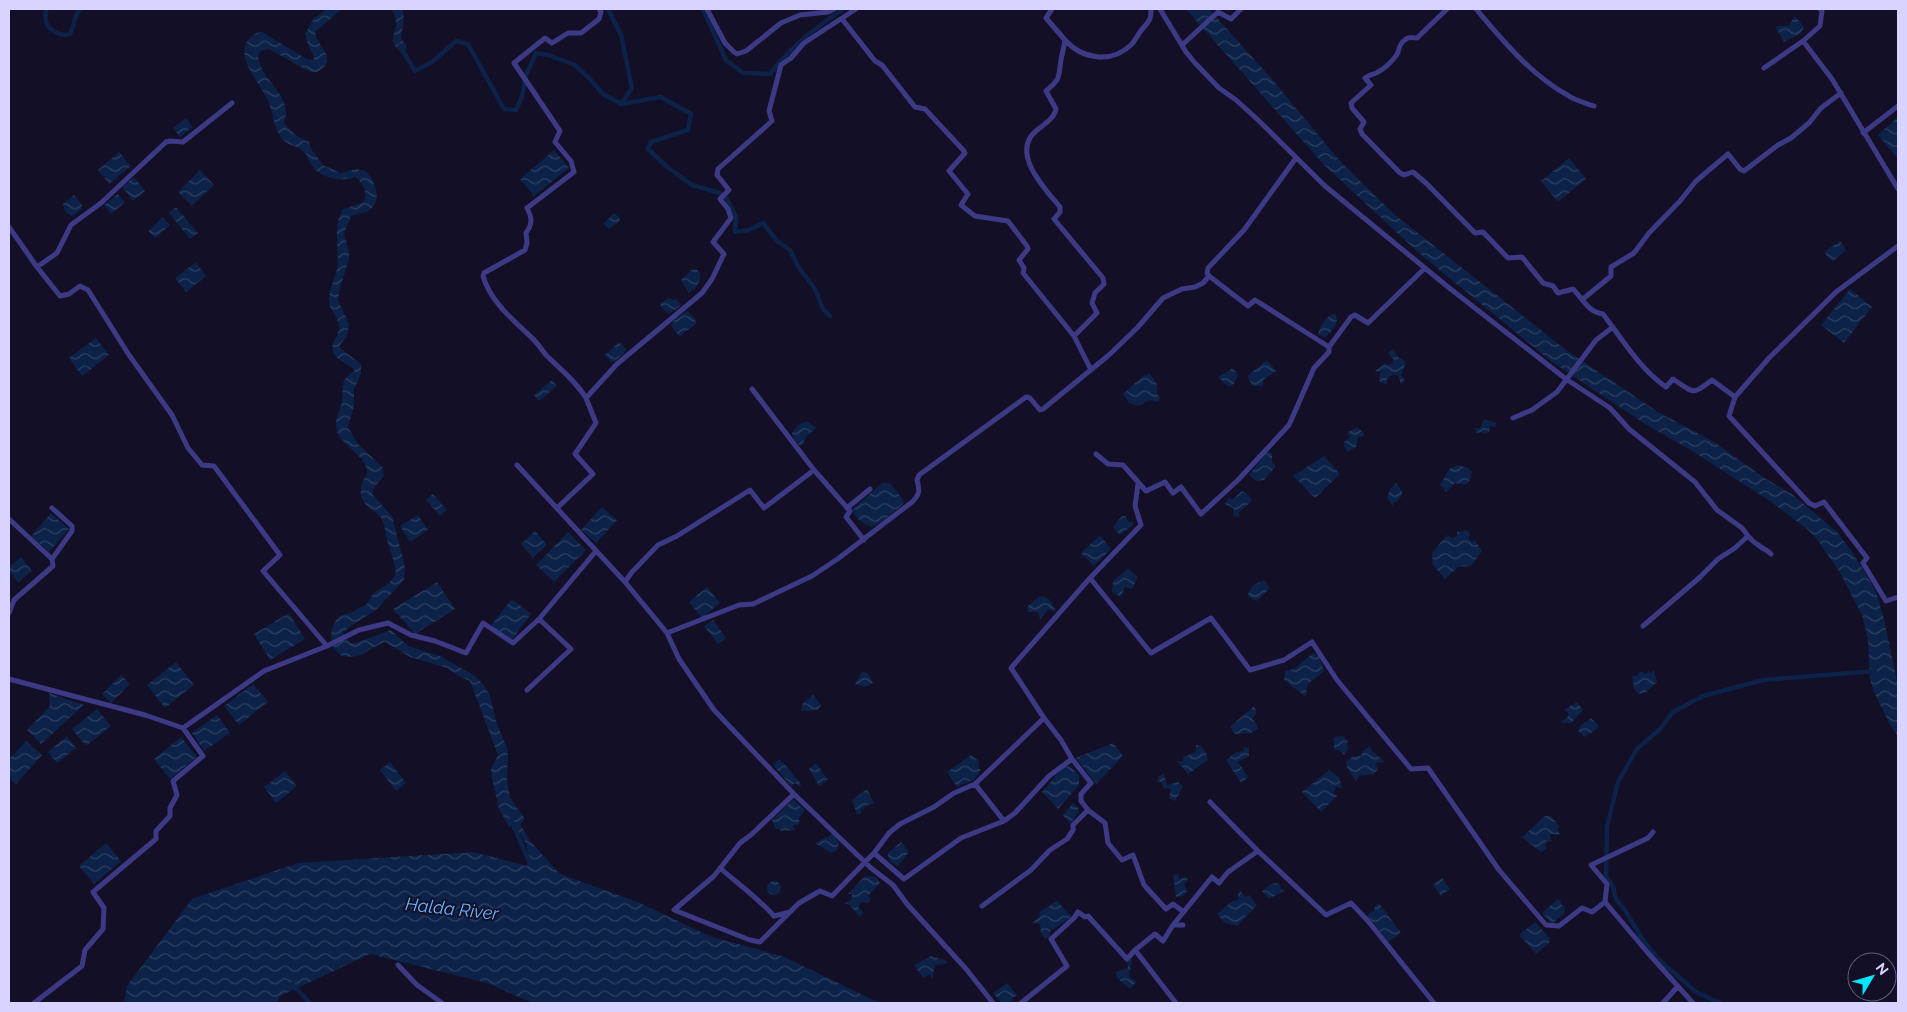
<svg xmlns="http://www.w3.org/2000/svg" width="1907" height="1012" font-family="Raleway,sans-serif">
<defs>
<pattern id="water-waves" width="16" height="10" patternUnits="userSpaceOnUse" patternTransform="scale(1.25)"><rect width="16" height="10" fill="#0c2248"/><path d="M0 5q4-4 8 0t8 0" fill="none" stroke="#2f4163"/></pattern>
</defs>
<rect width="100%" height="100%" fill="#130f26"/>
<path fill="url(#water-waves)" d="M327,9H342L315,32C316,44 336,57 323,68C318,73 314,73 308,71L269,49L261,51L258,56C261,79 285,91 286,112C287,116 284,119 284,123C291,133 298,137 309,142L311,149L323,165L341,173L356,169L366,171C376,183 384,203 366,212C361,214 355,214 351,216L344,234L349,251V259L339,291L338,300L349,324L347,336L340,345V348L361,364V374L354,389V406L348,427L357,443L382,467L384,476L375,486L372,494L392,516L405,567L404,580L376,610L348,628L343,633C345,636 347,641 351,643C355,645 382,632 391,630L408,646L440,656L475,676L484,685L490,696L497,724L507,748L508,757L507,781L510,798L525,819L520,824L530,841L560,874L640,903L712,937L782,956L880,1003H533L487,983L370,954L280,996L277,1003H124L127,986L192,899L298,863L473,852L527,866C526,859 528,854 527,848C525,840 518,832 514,824L509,827L499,809L492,778L491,769L498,755L470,681L460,677L447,668L410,657L385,642C373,646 364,657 349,657C330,658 326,630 338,618C341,615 347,614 352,612C357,610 360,606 366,605L373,594L389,583L396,574C394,558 390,551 386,537C385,532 385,526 383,522C380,513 372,511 367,506C358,497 359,483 367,475C369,454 339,448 336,427C335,415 342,409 342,401C344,386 339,379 355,371C349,363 337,362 333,352C330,341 340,336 339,327C339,317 330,311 329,302C328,291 335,279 337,269C340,249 332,227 343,209L364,202C368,192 363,183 355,177C341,182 323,179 313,167C309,163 308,155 303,151C294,143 287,148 279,134C273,124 273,112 268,101C262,85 233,57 249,39C253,35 256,32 262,32L307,59L313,60L314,57L308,45L305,34L314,18Z
M391,9H402C406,20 402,27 401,38L407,47L401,53C385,35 398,36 396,21C396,17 393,12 391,9Z
M1186,9H1209L1271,78L1340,161L1394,214L1566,350L1658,412L1714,442L1766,479L1793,495L1837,532L1853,553L1876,591L1884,619L1898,686V736L1890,725L1873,690L1870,678L1868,639L1862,615L1839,571L1816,538L1807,529L1770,501L1692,451L1645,424L1552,362L1420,254L1325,166Z
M1795,16L1804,27L1800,34L1784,42L1775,26H1788Z
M1898,117V159L1878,135Z
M186,118L193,127L180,137L173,128Z
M554,150L569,168L534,196L520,179Z
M119,152L131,166L109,184L98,170Z
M1569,158L1586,179L1558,202L1541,181Z
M200,170L214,185L192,206L178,192Z
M134,177L145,191L133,201L122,187Z
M118,194L125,202L111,214L104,205Z
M74,195L82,205V209L72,216L65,212L63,204Z
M176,207L198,233L190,239L169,213Z
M614,213L619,217L620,221L609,229L603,224Z
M163,217L170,225L155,238L148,231Z
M1840,241L1846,250L1833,261L1826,256L1825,251Z
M196,262L206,276L186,292L175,278Z
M696,269L700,272C701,282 697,287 689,293L681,280L691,270Z
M1850,289L1872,307L1844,343L1821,325Z
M669,298L674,300L676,299L681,305L679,307L669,314L661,307L660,303Z
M687,311L695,318L696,324L680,336L673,329L671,325L674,320Z
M1335,314C1341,324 1331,331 1325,338L1318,334C1320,326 1325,316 1335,314Z
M96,338L109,355L82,376L69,358Z
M618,343L622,344L627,350L614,362H611L605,355Z
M1393,349L1399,358H1401L1406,363L1401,375L1405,381L1401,384L1398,376L1393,374L1387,379V385L1379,381L1380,372L1375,371L1385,363L1388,365L1393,363V358L1388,353Z
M1267,360L1276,371L1263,380V386H1253L1247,376Z
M1233,368L1238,375L1234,384L1229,387L1218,377Z
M1149,373L1157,384V394L1160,397L1158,402L1150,400L1138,406L1129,403L1123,394L1145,374L1146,376Z
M552,380L557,386L539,401L534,395Z
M1484,419L1496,423V427L1490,426L1489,432L1484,434L1482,432L1476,433L1475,428H1480Z
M807,421L816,428L807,436L802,445H799L793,438L792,433L798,425Z
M1357,427L1364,433V436L1358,437L1356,447L1348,452L1344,447V442L1350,437L1347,433Z
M1267,452L1272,453V462L1276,466L1264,480L1256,481L1249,475Z
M1324,456L1340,474L1315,498L1293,476Z
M1458,465L1468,468L1472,472L1469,482L1465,485L1455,483L1446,492L1440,485L1449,469Z
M882,483H890L904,501L903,504L883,521L872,527C863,524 856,519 852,510Z
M1396,483L1402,491V495L1397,502H1394L1393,506L1387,498L1390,489Z
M1242,491L1248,494L1252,501L1239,512V517L1234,516L1233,508L1225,504L1228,498L1233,499Z
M433,494L447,510L440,516L426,500Z
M602,507L617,520L596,543L581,530Z
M51,513L69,529L49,552L31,536Z
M418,515L428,530L410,542L400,526Z
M1122,516H1126L1128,522H1133V525L1120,535L1113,527Z
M1466,530L1470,533L1469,539L1472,542L1475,540L1482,551L1471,566L1458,567L1445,579L1433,565L1432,553L1447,535L1452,538L1457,536V531L1460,532Z
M535,531L547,545L533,558L521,544Z
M568,532L586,550L554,582L536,565Z
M1100,535L1111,549L1094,566L1081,553Z
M21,557L32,571L18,582L9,571V567Z
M1128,569L1138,577L1132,589L1125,587L1121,597L1112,592L1113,581Z
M1264,580L1270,588L1257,601L1247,596L1252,586Z
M437,582L455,609L415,634L393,609Z
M707,587L720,603L702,618L689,602Z
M1043,596L1050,600L1056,611L1054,612L1049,609L1040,619L1038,612H1028L1027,607L1038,597Z
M512,599L531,614L511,641L491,625Z
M289,613L305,639L270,660L254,634Z
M713,620L726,638L718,644L704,626Z
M1313,653L1319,657L1324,671L1307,685L1306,697L1284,680L1285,671L1294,669Z
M176,662L194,685L165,708L147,685Z
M1640,671L1646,674L1648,671L1651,673L1654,671L1657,682L1646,692L1639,694L1634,689L1632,675L1637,676Z
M862,672L868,673L873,683L865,687L855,684Z
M121,675L130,684L111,703L102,694Z
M253,684L268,702L239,725L224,706Z
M49,693L84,705L41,744L27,730L50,706Z
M813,695L821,705L818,710L801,711L803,703Z
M1577,702L1583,710L1571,723H1563L1561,721L1567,718L1569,713L1564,710Z
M1254,706L1257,712L1252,719L1256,723L1258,729L1250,733L1235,734L1230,727Z
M97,709L111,726L86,746L72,729Z
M217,715L230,733L204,751L192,733Z
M1591,718L1598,725V728L1585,737L1578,731L1580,726Z
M67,736L76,748L57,763L48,752Z
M1345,736V739L1348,740L1347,746L1349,747L1344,755L1338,750H1334V737Z
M181,737L197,757L170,779L154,759Z
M26,741L42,755L16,784L9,778V759Z
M1113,743L1123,756L1096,784L1076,758Z
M1196,745L1201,746L1206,753L1208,760L1188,774L1177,761H1183V757L1196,752Z
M1370,746L1373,752L1385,762L1376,763L1378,769L1374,774L1359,776L1356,782L1347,767L1346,761L1354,756H1361L1363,751Z
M1243,747L1249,748V756L1238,762L1248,777L1241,783L1226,760L1236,752L1244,751Z
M971,755L979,761L978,768L981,770L975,779L957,787L947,772Z
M778,760H781V763L783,762L801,784L800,787L795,783L791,786L773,765Z
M390,762L406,783L396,791L380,770Z
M816,763L828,780L819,786L809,769Z
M1070,766L1079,775V785L1058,809L1042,792L1063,767Z
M1329,770L1339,777L1342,788L1336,787L1333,792L1337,796L1321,812L1302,792Z
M285,771L297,786L276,803L264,787Z
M1164,774L1167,785L1179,782L1183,787L1175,801L1169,798L1171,790L1168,788L1164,789L1161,782L1157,781L1159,776Z
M867,789L874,803L865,806L864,810L861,808V814H857L852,800Z
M793,799L805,810L798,819L801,822L797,825H793L795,830L782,831L775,828L772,820Z
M1073,803L1078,808L1079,812L1070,824L1063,815Z
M1545,816H1551L1559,826L1557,830L1561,835L1551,834L1550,837L1552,842L1547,841L1545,845L1547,848L1541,852L1522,837Z
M833,834L839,842L837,850L831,853L815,843Z
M901,842L909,852L898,866L892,863L888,858V853Z
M106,843L121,861L94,884L79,866Z
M1178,873L1179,879L1186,877L1188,880L1184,884L1187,892L1183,896L1176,897L1173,876Z
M865,876L876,877L880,883L868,896L871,899L868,903L862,902L858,907L863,912L860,918L850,905L844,903L851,900L852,894H848Z
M1442,878L1450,889L1441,896L1433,885Z
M767 888a7 7 0 1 1 14 0a7 7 0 1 1-14 0Z
M1277,883L1280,885L1281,889L1285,890L1269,899L1262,891L1271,884Z
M1240,891L1246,897L1249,895L1257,905L1237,926L1225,923L1217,914L1231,902L1239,899L1238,895Z
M1558,899L1561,901V904L1565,907V912L1552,924L1542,913Z
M1057,901L1072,917L1050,931V937L1045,939L1041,933L1040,924L1032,923L1040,916L1039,912Z
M1379,903L1401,933L1388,942L1367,915L1375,910L1374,907Z
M1535,922L1550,938L1549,943L1536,954L1519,935Z
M931,956L945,960L948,963L935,965L932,980L930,974L923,978L914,965Z
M1132,959L1129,976L1136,982L1130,989L1117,978L1116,972L1128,968L1127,961Z
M1007,983L1017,995L1011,1000L1013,1003H1002L993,993Z"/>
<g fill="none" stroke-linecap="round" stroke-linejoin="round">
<path stroke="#0c2248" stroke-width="4.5" d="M46,9C46,13 45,18 46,22C49,31 62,37 70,34C74,26 74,16 80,9
M608,9L621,35L632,88L621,104
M703,9L726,60L743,73L770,74C791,47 815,28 843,9
M400,46L415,71L432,62L456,41L468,44L504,109L516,110L522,97L526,75L536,53L548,55L575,65L590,79L603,94L621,104L661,97L691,114L688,130L651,142L648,149L666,166L692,185L720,193L727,199L736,217L735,232L749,230L763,223L777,241L790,250L799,268L815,289L823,309L830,316
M511,820L528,859
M292,984L310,1003
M1720,1003L1696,992L1657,958L1643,940L1626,912L1616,899L1613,887L1606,876L1607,827L1618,782L1637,749L1660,729L1673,712L1703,696L1763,680L1875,671"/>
<path stroke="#3d3a85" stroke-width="5" d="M707,9L725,43L734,52L737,54L746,51L781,23L800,15L828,12L834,9
M1052,9L1046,18L1065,40
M1160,9L1186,52L1195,63L1219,88L1236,100L1257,119L1325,186L1448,287L1566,379L1610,408L1629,429L1695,482L1717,510L1742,528L1748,536L1735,548L1718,559L1699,578L1643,626
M1447,9L1417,38C1412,38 1410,36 1406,39C1397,45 1401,49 1396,56C1392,61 1384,69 1378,72C1374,75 1370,74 1365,78L1371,85L1351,103L1352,108L1364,122L1360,129L1362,134L1400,173L1404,175L1413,172L1427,184L1475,233L1483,232L1508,258L1522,257L1543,283L1553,286L1558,293L1573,289C1583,299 1588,312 1603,314C1622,339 1640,369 1666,387L1673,379C1694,393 1692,396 1712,380L1735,397L1729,416L1809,503L1815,506L1824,502L1867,558L1863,563L1886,601L1898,597
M1476,9C1503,41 1532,76 1569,96C1576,101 1586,103 1594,106
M1820,9L1822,11L1820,26L1803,41L1832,79L1898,189
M842,19L875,61L882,65L915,107L925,109L964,151L965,153L949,171L968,194L961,205L975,216L1008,221L1027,246L1028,249L1019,260L1024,268L1023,273L1074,336L1091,370
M1182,45L1218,12L1231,19L1241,9
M1764,68L1803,41
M232,103L183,142L170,141L166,142L101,203L71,225L57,253L37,267L60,296L69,294L80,286L88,290L129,355L172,415L188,448L202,465L214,466L280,555L263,571L327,646
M1863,133L1898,106
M1296,158L1244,230L1208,268L1207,273L1209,276L1248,306L1255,300L1329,347L1351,317L1355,315L1368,323L1425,268
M9,227L37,267
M1583,299L1611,276V267L1634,253L1649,233L1680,201L1696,181L1728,154L1740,169L1744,171L1778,145L1791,138L1809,123L1821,108L1841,93
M1074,336L1097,313L1092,303L1095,293L1104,284L1103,278L1054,219L1060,212V207C1045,189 1010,153 1036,131C1044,124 1054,119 1056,109L1046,91C1061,78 1058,79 1061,60C1062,54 1064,47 1065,40C1082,59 1111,64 1131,45C1135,41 1137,36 1140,32C1148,21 1151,23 1151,9
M1735,397L1769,358L1836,292L1898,246
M586,398C575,380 560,369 546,355C541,349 537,342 531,337C513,320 490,301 483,276L484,273L525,250L527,243L526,233C533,223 532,218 527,208L574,172L571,161L555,142L560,131L514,63L545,38L552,43L568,33H581L599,19L601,12L599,9
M1513,418L1532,410L1557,392L1596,340L1613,327
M1096,454L1108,464L1123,465L1146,491L1165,482L1173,493L1181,487L1201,514L1238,480L1289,425L1314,368L1329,352V347
M517,465L625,582L667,633L679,659L714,710L794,794L871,868L893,885L907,904L967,970L993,1003
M814,470L850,511L846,517L864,540
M557,508L593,474L575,454L596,423L586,398L617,364L702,293L712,279L724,254L713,242L731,218L728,209L720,199L729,190L717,175L718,169L772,121L769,111L781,65L791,58L804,43L856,9
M847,508L870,489
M9,519L52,559
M1748,536C1757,547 1762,546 1771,554
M1090,578L1151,653L1211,618L1250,670L1284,660L1312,642L1337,680L1411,769L1428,768L1499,870L1546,925L1559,926L1582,908L1592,912L1605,902
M625,582L632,572L658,545L677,536L750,490L764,508L814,470L752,389
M9,613L14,600L53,566L52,559L72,531V526L52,508
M667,633L739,605L753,604L812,576L839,558L912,502C920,494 920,491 917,480L919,475L1026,397L1030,398L1040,410L1043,409L1109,355L1138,327L1163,298L1182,289L1195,287L1203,283L1209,276
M9,679L145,715L183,728L264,671L327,646L359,630L388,623L411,635L435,641L466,653L483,623L513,643L539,619L596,551
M527,690L571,649L539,619
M1072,759L1091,783L1081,794V801L1088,810L1105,823L1108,843L1122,860L1133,855L1144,885L1166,909L1173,904L1184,912
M975,784L1004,821L1015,813L1049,776L1072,759L1061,740L1044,718
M794,794L752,834L740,843L714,876L674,910L750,940L760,942L799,903L820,891L832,896L874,853L889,833L900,824L934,807L954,793L975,784L1044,718L1011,668L1090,578L1141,525L1135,506L1138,484
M1653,832L1648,838L1591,865L1607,884L1605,902L1648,953L1693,1003
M1258,851L1326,915L1351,903L1368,921L1434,1003
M874,853L904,879L961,838L1004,821
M720,868C738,884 758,898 774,916L790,912
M982,906L1031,870L1050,850L1067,839L1073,830V825L1088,810
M1173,925L1212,877L1219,883L1228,872L1258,851L1210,802
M1135,950L1155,934L1163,941L1173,925H1183
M398,965L417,985L442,1003
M34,1003L82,966L85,950L103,929L104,908L93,892L156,839V831L170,816V808L177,795L173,781L203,756L183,728
M1021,1003L1067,966L1051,939L1074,918L1078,912L1085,917L1088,916L1127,959L1135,950L1176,1003
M1663,1003L1678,986"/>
</g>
<g text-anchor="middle" stroke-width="4" stroke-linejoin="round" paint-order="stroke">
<g font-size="18" font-style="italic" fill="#62b6ff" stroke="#130f26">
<text transform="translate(452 909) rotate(6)" y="6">Halda River</text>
</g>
</g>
<rect width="1907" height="1012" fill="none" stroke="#d9d4ff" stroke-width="20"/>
<g transform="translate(1872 977) rotate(52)"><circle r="24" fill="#130f26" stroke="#625e7d"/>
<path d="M0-4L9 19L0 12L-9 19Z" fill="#00e5ff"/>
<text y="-8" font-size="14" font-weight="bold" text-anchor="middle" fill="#d9d4ff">N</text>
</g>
</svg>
